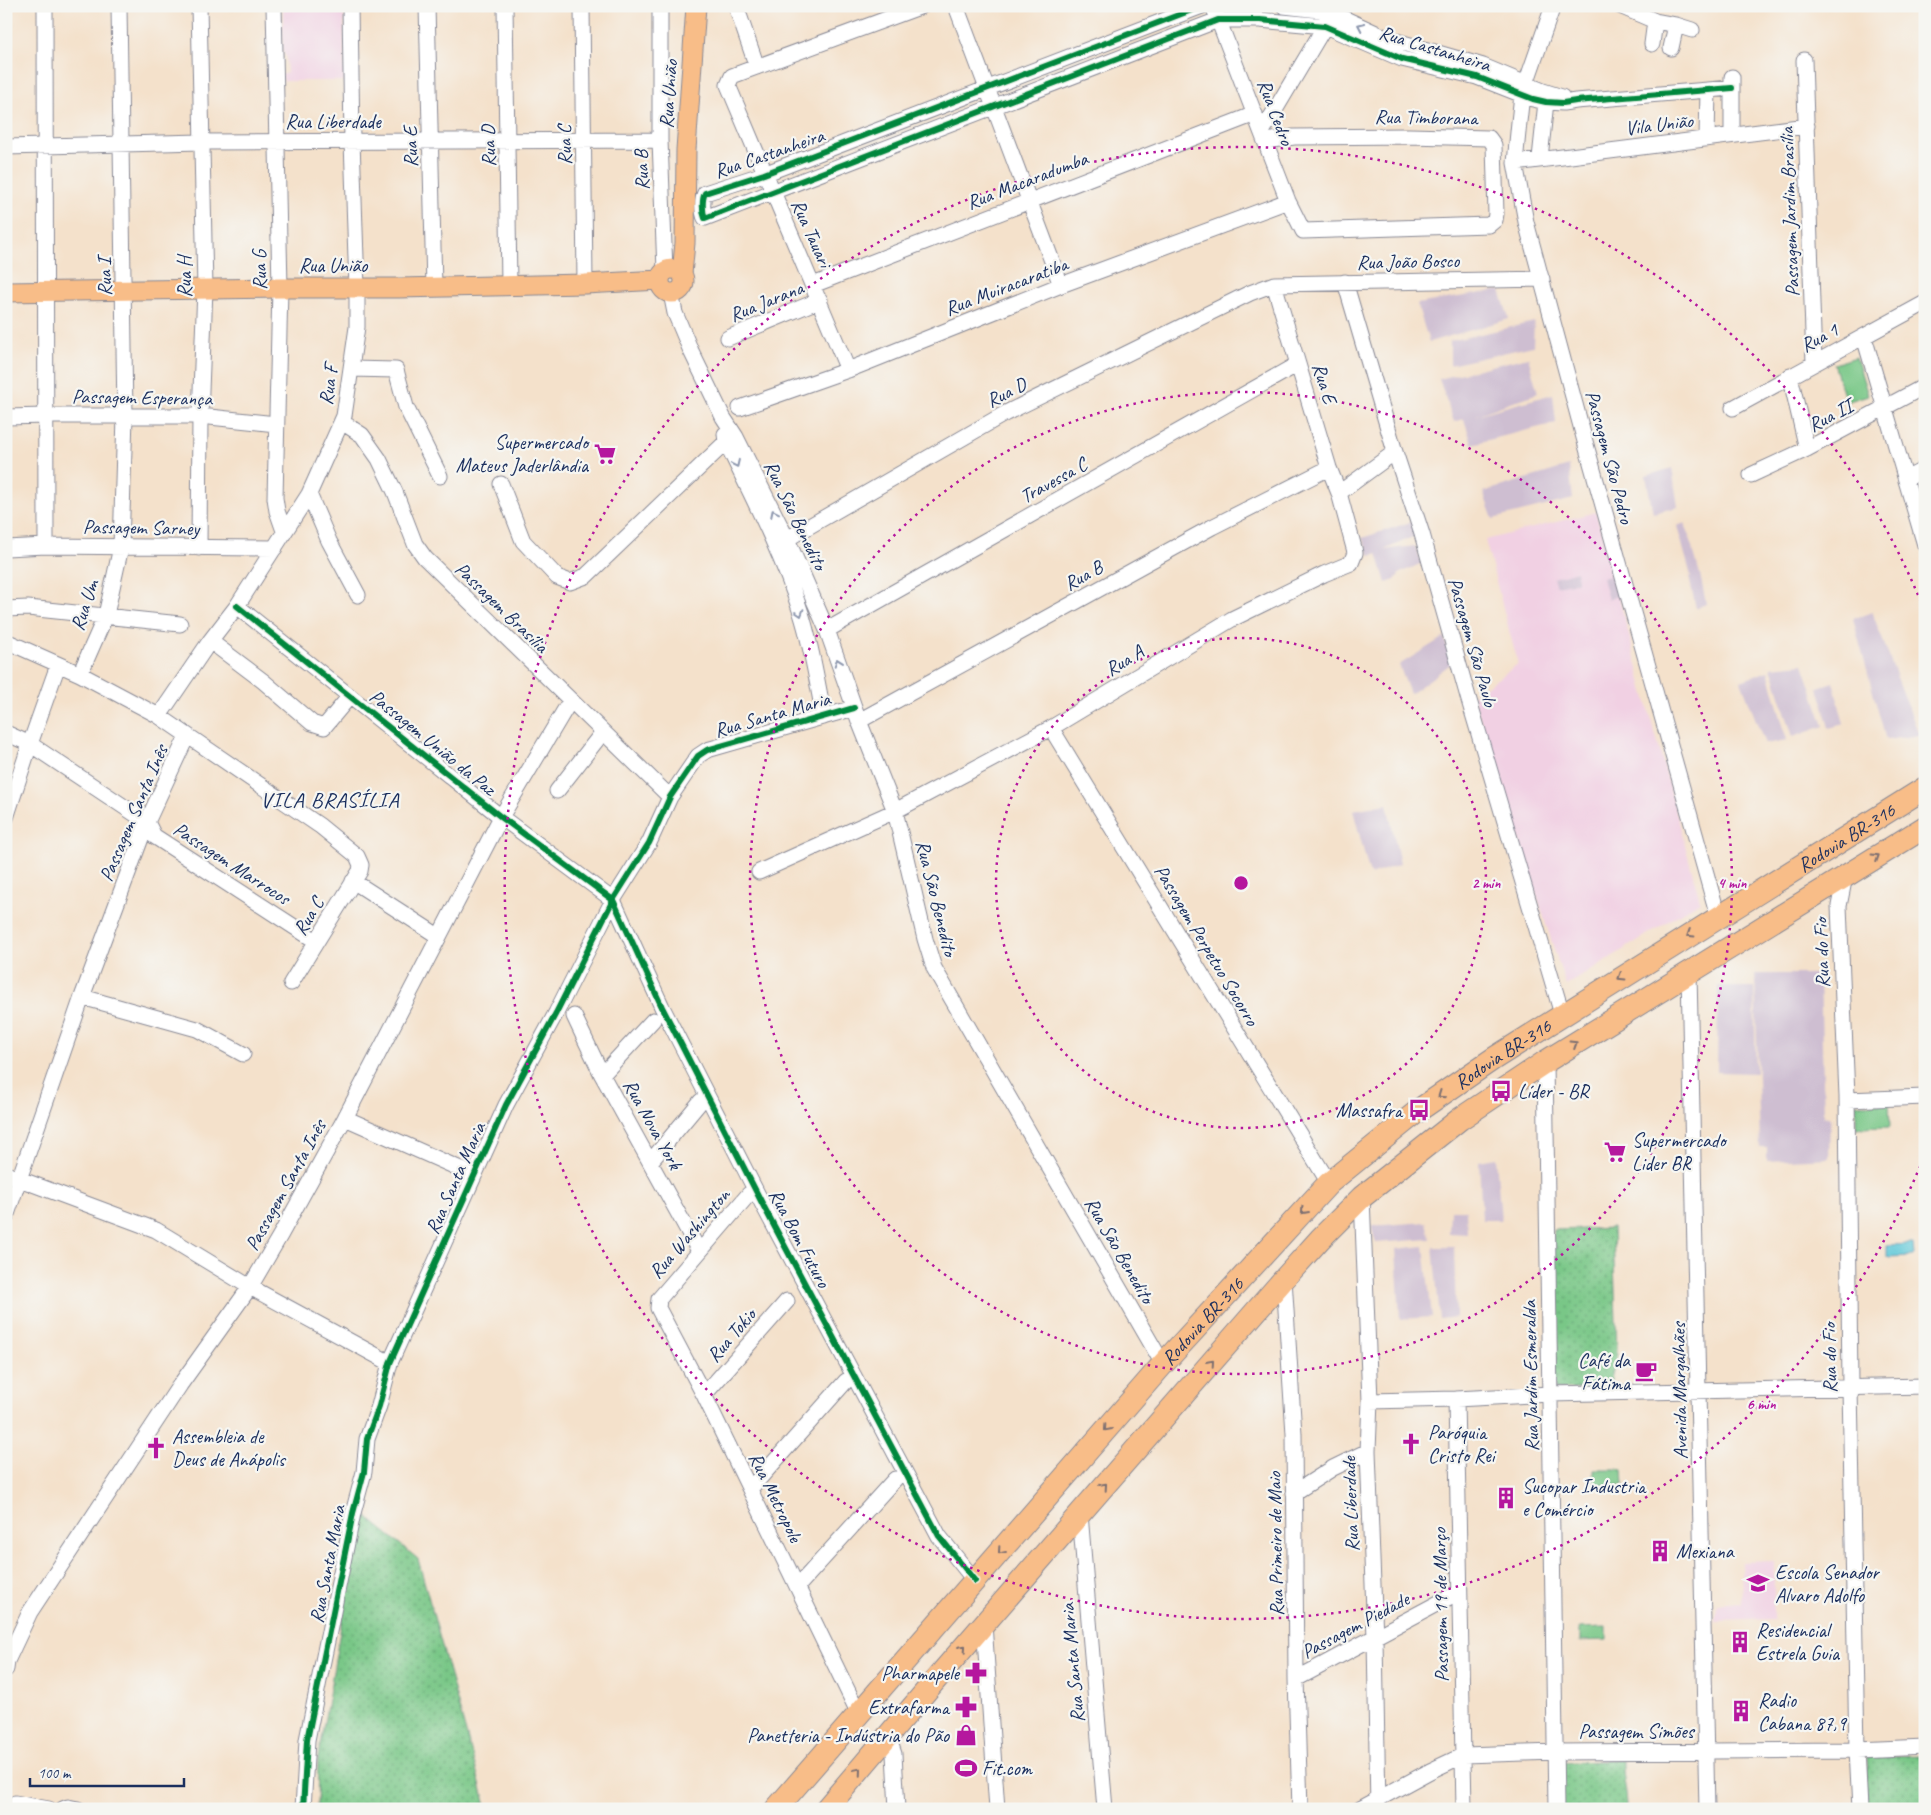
<svg xmlns="http://www.w3.org/2000/svg" width="1931" height="1815" font-family="Caveat,sans-serif">
<defs>
<pattern id="green-dots" width="8" height="8" patternUnits="userSpaceOnUse" patternTransform="scale(1.25)"><rect width="8" height="8" fill="#79c787"/><path d="M2 2h.1M6 6h.1" fill="none" stroke="#62a272" stroke-width="1.8" stroke-linecap="round"/></pattern>
</defs>
<rect width="100%" height="100%" fill="#f6f6f2"/>
<filter id="ink" filterUnits="userSpaceOnUse"><feTurbulence type="fractalNoise" baseFrequency=".02" numOctaves="2"/><feDisplacementMap in="SourceGraphic" scale="10" xChannelSelector="R" yChannelSelector="G"/><feConvolveMatrix kernelMatrix="1 2 1 2 8 2 1 2 1" color-interpolation-filters="sRGB"/></filter>
<filter id="wash" filterUnits="userSpaceOnUse"><feTurbulence type="fractalNoise" baseFrequency=".0096" numOctaves="4" result="noise"/><feDisplacementMap in="SourceGraphic" scale="20" xChannelSelector="R" yChannelSelector="G"/><feGaussianBlur stdDeviation="1.12" result="paint"/><feColorMatrix in="noise" values="0 0 0 0 0 0 0 0 0 0 0 0 0 0 0 0 0 1.4 0 .05"/><feComposite in="paint" operator="in"/></filter>
<g filter="url(#wash)">
<rect width="100%" height="100%" fill="#f4e1cb"/>
<path fill="#f1d0e3" d="M283,6H344V81H284L282,75L287,73L286,56L283,52Z
M1596,512L1700,901L1566,986L1473,696L1518,664L1485,540Z
M1774,1561V1619L1716,1621L1717,1605L1742,1603L1741,1562Z"/>
<path fill="#cebed1" d="M1500,290L1509,319L1429,342L1417,304Z
M1534,322L1533,346L1450,365V341Z
M1528,357L1538,393L1476,415L1553,394L1556,423L1472,444L1464,419L1454,422L1439,379Z
M1569,466L1573,499L1493,519L1483,492Z
M1672,468L1678,507L1653,513L1646,476Z
M1414,521L1419,534L1384,550L1415,546L1422,563L1400,573L1395,580L1386,583L1377,553L1370,556L1362,538Z
M1685,523L1700,574L1706,604L1696,608L1689,577L1691,576L1677,526Z
M1577,571V582L1556,586L1553,578Z
M1610,576L1618,595L1608,600L1602,578Z
M1872,612L1919,735L1886,740L1853,619Z
M1444,637L1452,663L1410,694L1399,665Z
M1803,664L1824,726L1793,737L1771,667Z
M1768,671L1787,740L1765,744L1741,681Z
M1833,682L1844,724L1829,728L1818,687Z
M1387,804L1400,864L1370,875L1353,810Z
M1755,974H1820L1824,1116L1830,1117L1829,1158L1767,1161V1148H1760Z
M1718,987H1754L1756,1073L1717,1072Z
M1496,1158L1501,1220H1482L1479,1161Z
M1450,1210H1466L1467,1234L1449,1233Z
M1426,1222L1430,1239L1376,1243L1371,1226Z
M1424,1246L1432,1317L1400,1319L1396,1249Z
M1433,1247H1454L1456,1317L1440,1319Z"/>
<path fill="url(#green-dots)" stroke="#4a7b72" d="M1613,1228L1617,1353L1609,1388L1555,1390L1553,1230Z
M361,1512L418,1559L487,1809H317L318,1757Z
M1925,1756V1806L1867,1807L1866,1757Z
M1623,1760C1622,1777 1627,1792 1627,1809H1561L1557,1763Z"/>
<path fill="#79c787" stroke="#4a7b72" d="M1856,357L1868,395L1846,402L1834,364Z
M1889,1103L1890,1127L1856,1128V1104Z
M1594,1469H1623L1624,1485H1594Z
M1606,1627V1640L1580,1641V1628Z"/>
<path fill="#5ec8d8" stroke="#3c7c9b" d="M1913,1244L1914,1256L1887,1257V1245Z"/>
</g>
<g filter="url(#ink)">
<g fill="none" stroke-linecap="round" stroke-linejoin="round">
<g stroke="#888894" stroke-width="17">
<path id="minor" d="M45,6L46,546
M274,6L280,288L275,498L277,511L284,531
M427,6L434,287
M505,6L509,285
M582,6L585,284
M660,6V140L665,271
M736,6L757,67
M956,6L1061,285
M1202,6L764,174L705,193C702,199 702,211 705,218L1218,20H1260L1325,26L1402,59L1477,77L1533,99L1546,102L1563,103L1576,101L1732,88
M1213,6L1288,201L1303,231L1489,225L1495,220L1496,214L1494,145L1489,138L1409,136L1294,137L1266,141
M1284,6L1328,11L1389,39L1483,66L1543,91L1562,97
M1553,6L1522,95L1519,122L1515,163L1526,222L1586,445L1718,916
M1620,6L1655,21L1676,25L1692,30
M1652,44L1655,21
M1671,48L1676,25
M1804,60L1814,363
M1732,77V135
M1262,132L1325,26L1327,18
M1707,138L1708,90
M6,147L201,142L660,140
M1540,158L1546,102
M1515,163L1807,126
M1345,282L1395,452L1422,534L1468,697L1562,1014
M813,285L1255,114
M671,293L675,313L691,351L723,417L736,437L787,539L827,630L859,721L895,811L925,939L934,968L1163,1364
M1864,337L1925,545
M728,338L820,300
M351,369L396,370L406,407L440,476
M848,370L728,85L732,76L922,6
M1790,376L1807,449
M740,408L848,370L1061,285L1288,201
M1733,408L1925,303
M6,417L46,416H200L276,424
M342,422L362,435L379,459L395,492L415,544L425,558L670,797
M725,434L726,442C753,498 782,554 801,613C812,647 817,682 824,717
M1751,475L1807,449L1925,386
M1906,479L1925,469
M501,484L523,541L557,577L570,582L586,576L726,442
M1339,493L1395,452
M309,494L329,541L358,595
M787,539L1006,413L1250,293L1274,284L1542,279
M6,548L46,546L275,548
M199,548L200,416L205,289L199,6
M237,606L501,817L613,900L662,1007L763,1205L939,1536L975,1581
M6,609L28,608L180,624
M827,630L1298,364
M6,641L80,674L159,716L320,826L357,856L361,865L360,871L291,983
M210,641L263,681L312,723L324,727L350,696
M80,674L106,615L121,547L125,416L119,6
M159,716L210,641L237,606L309,494L344,416L357,327V288L352,141L350,6
M859,721L1212,527L1329,468
M1051,728L1329,1183
M6,733L30,744L147,822L154,836L316,941
M557,791L603,732
M6,818L30,744L58,665
M759,872L895,811L1051,728L1232,619L1324,574L1351,563L1355,553L1354,548L1339,493L1329,468L1274,284
M1845,876L1839,906L1847,1096L1850,1387L1857,1750L1860,1809
M353,881L438,936
M1689,973L1707,1809
M82,997L197,1029L243,1054
M574,1016L602,1075L699,1251
M1545,1062L1556,1809
M602,1075L653,1020
M1847,1100L1925,1097
M345,1118L474,1175
M651,1161L701,1101
M6,1174L156,1230L250,1287L390,1363
M749,1194L659,1299L658,1308L704,1395L859,1714
M1362,1197L1370,1401L1368,1451L1375,1638L1378,1809
M6,1217L82,997L147,822L187,736
M1284,1279L1294,1434L1296,1679L1300,1809
M704,1395L787,1301
M1456,1399L1464,1809
M1370,1401L1456,1399L1550,1394L1925,1386
M750,1489L846,1381
M1294,1493L1333,1468L1368,1451
M1080,1514L1105,1809
M798,1586L895,1479
M984,1624L997,1809
M6,1669L7,1661L30,1612L180,1385L250,1287L281,1234L345,1118L501,817L570,701
M1296,1679L1459,1592
M888,1736L894,1754L897,1809
M15,1803L49,1809
M63,1809L68,1807L78,1809
M303,1809L307,1740L353,1513L364,1472L367,1439L379,1406L390,1363L506,1105L556,1013L613,900L649,843L670,797L698,756L707,750L854,708
M1360,1809L1430,1771L1464,1755L1556,1752L1857,1750L1925,1747"/>
</g>
<g stroke="#888894" stroke-width="21">
<path id="major" d="M660 281a12 12 0 1 1 24 0a12 12 0 1 1-24 0Z
M682,274L685,243L686,150L696,6
M6,292L280,288H399L585,284L660,280"/>
</g>
<g stroke="#888894" stroke-width="24">
<g id="highway">
<path id="s1" d="M776,1809L1163,1364L1329,1183L1419,1110L1493,1059L1925,788"/>
<path d="M826,1809L944,1670L1284,1279L1320,1239L1362,1197L1460,1119L1545,1062L1925,827"/>
</g>
</g>
<use href="#minor" stroke="#fff" stroke-width="15"/>
<use href="#major" stroke="#f8bd88" stroke-width="19"/>
<use href="#highway" stroke="#f8bd88" stroke-width="22"/>
<g stroke="#f6f6f2" stroke-width="9">
<path id="cycleway" d="M1202,6L764,174L705,193C702,199 702,211 705,218L1218,20H1260L1325,26L1402,59L1477,77L1533,99L1546,102L1563,103L1576,101L1732,88
M237,606L501,817L613,900L662,1007L763,1205L939,1536L975,1581
M303,1809L307,1740L353,1513L364,1472L367,1439L379,1406L390,1363L506,1105L556,1013L613,900L649,843L670,797L698,756L707,750L854,708"/>
</g>
<use href="#cycleway" stroke="#00873e" stroke-width="6"/>
</g>
<defs><path id="oneway-chevron" d="M-2-3.5L2.5 0L-2 3.5" fill="none" stroke-width="1.6" stroke-linecap="round" stroke-linejoin="round" transform="scale(1.25)"/></defs>
<g stroke="#8d97ae">
<use href="#oneway-chevron" transform="translate(1361 26) rotate(-155)"/>
<use href="#oneway-chevron" transform="translate(736 464) rotate(65)"/>
<use href="#oneway-chevron" transform="translate(774 513) rotate(-116)"/>
<use href="#oneway-chevron" transform="translate(800 613) rotate(72)"/>
<use href="#oneway-chevron" transform="translate(838 662) rotate(-109)"/>
</g>
<g stroke="#7e6f71">
<use href="#oneway-chevron" transform="translate(1876 857) rotate(-32)"/>
<use href="#oneway-chevron" transform="translate(1690 934) rotate(148)"/>
<use href="#oneway-chevron" transform="translate(1621 977) rotate(148)"/>
<use href="#oneway-chevron" transform="translate(1574 1044) rotate(-32)"/>
<use href="#oneway-chevron" transform="translate(1441 1095) rotate(145)"/>
<use href="#oneway-chevron" transform="translate(1304 1211) rotate(132)"/>
<use href="#oneway-chevron" transform="translate(1211 1363) rotate(-49)"/>
<use href="#oneway-chevron" transform="translate(1107 1428) rotate(131)"/>
<use href="#oneway-chevron" transform="translate(1104 1486) rotate(-49)"/>
<use href="#oneway-chevron" transform="translate(1001 1551) rotate(131)"/>
<use href="#oneway-chevron" transform="translate(963 1648) rotate(-49)"/>
<use href="#oneway-chevron" transform="translate(858 1771) rotate(-50)"/>
</g>
</g>
<g fill="none" stroke="#b5179e" stroke-width="2.5" stroke-dasharray="2.5 5">
<circle cx="1241" cy="883" r="245"/>
<circle cx="1241" cy="883" r="491"/>
<path d="M1923 1159A736 736 0 1 1 1923 607"/>
</g>
<defs>
<g id="supermarket-bare" transform="scale(1.725)"><path d="M-6-5.5h2.5l.6 2H6L4.5 2H-2.5L-4.4-4H-6ZM-1.5 3.2a1.3 1.3 0 1 0 .1 0ZM3 3.2a1.3 1.3 0 1 0 .1 0Z" fill="#b5179e" stroke="#f6f6f2" stroke-width="2.5" paint-order="stroke"/></g>
<g id="bus-bare" transform="scale(1.725)"><path d="M-5-6H5V4H4V6H2V4H-2V6H-4V4H-5ZM-3.5-4V0h7V-4ZM-3.5 1.2v1.5H-2V1.2ZM2 1.2v1.5H3.5V1.2Z" fill="#b5179e" stroke="#f6f6f2" stroke-width="2.5" paint-order="stroke"/></g>
<g id="cafe-bare" transform="scale(1.725)"><path d="M-5.5-4.5H6V0H3Q3 3.5 0 3.5H-2.5Q-5.5 3.5-5.5 0ZM3-3.2v2h1.7v-2ZM-6 4.5H4V6H-6Z" fill="#b5179e" stroke="#f6f6f2" stroke-width="2.5" paint-order="stroke"/></g>
<g id="church-bare" transform="scale(1.725)"><path d="M-1.2-6h2.4v3.5h3.3v2.4h-3.3V6h-2.4V-.1h-3.3v-2.4h3.3Z" fill="#b5179e" stroke="#f6f6f2" stroke-width="2.5" paint-order="stroke"/></g>
<g id="building-bare" transform="scale(1.725)"><path d="M-4-6H4V6H1V3H-1V6H-4ZM-2.5-4.3h1.7v1.8h-1.7ZM.8-4.3h1.7v1.8H.8ZM-2.5-1h1.7V.8h-1.7ZM.8-1h1.7V.8H.8Z" fill="#b5179e" stroke="#f6f6f2" stroke-width="2.5" paint-order="stroke"/></g>
<g id="school-bare" transform="scale(1.725)"><path d="M0-5L7-2L0 1L-7-2ZM-4 1L0 2.5L4 1V4Q0 6-4 4Z" fill="#b5179e" stroke="#f6f6f2" stroke-width="2.5" paint-order="stroke"/></g>
<g id="pharmacy-bare" transform="scale(1.725)"><path d="M-2-6h4v4h4v4h-4v4h-4v-4h-4v-4h4Z" fill="#b5179e" stroke="#f6f6f2" stroke-width="2.5" paint-order="stroke"/></g>
<g id="shop-bare" transform="scale(1.725)"><path d="M-5-2.5h2.3a2.7 3.5 0 0 1 5.4 0H5L5.5 6h-11ZM-1.5-2.5h3a1.5 2.3 0 0 0-3 0Z" fill="#b5179e" stroke="#f6f6f2" stroke-width="2.5" paint-order="stroke"/></g>
<g id="stadium-bare" transform="scale(1.725)"><path d="M0-5a6.5 5 0 1 0 0 10a6.5 5 0 1 0 0-10ZM-3.5-1.8h7v3.6h-7Z" fill="#b5179e" stroke="#f6f6f2" stroke-width="2.5" paint-order="stroke"/></g>
</defs>
<g fill-rule="evenodd">
<use href="#supermarket-bare" x="605" y="454"/>
<use href="#bus-bare" x="1501" y="1091"/>
<use href="#bus-bare" x="1419" y="1110"/>
<use href="#supermarket-bare" x="1615" y="1152"/>
<use href="#cafe-bare" x="1646" y="1371"/>
<use href="#church-bare" x="1411" y="1444"/>
<use href="#church-bare" x="156" y="1448"/>
<use href="#building-bare" x="1506" y="1498"/>
<use href="#building-bare" x="1660" y="1551"/>
<use href="#school-bare" x="1758" y="1583"/>
<use href="#building-bare" x="1740" y="1642"/>
<use href="#pharmacy-bare" x="976" y="1673"/>
<use href="#pharmacy-bare" x="966" y="1707"/>
<use href="#building-bare" x="1741" y="1711"/>
<use href="#shop-bare" x="966" y="1735"/>
<use href="#stadium-bare" x="966" y="1768"/>
</g>
<g text-anchor="middle" stroke-width="4.5" stroke-linejoin="round" paint-order="stroke">
<g font-size="20" fill="#1b2f5e" stroke="#f6f6f2">
<text transform="translate(1435 48) rotate(17)" y="7">Rua Castanheira</text>
<text transform="translate(668 94) rotate(-86)" y="7">Rua União</text>
<text transform="translate(1276 112) rotate(69)" y="7">Rua Cedro</text>
<text transform="translate(1426 117) rotate(1)" y="7">Rua Timborana</text>
<text x="333" y="128">Rua Liberdade</text>
<text transform="translate(1659 124) rotate(-7)" y="7">Vila União</text>
<text transform="translate(564 145) rotate(-91)" y="7">Rua C</text>
<text transform="translate(488 146) rotate(-91)" y="7">Rua D</text>
<text transform="translate(410 147) rotate(-91)" y="7">Rua E</text>
<text transform="translate(769 153) rotate(-19)" y="7">Rua Castanheira</text>
<text transform="translate(641 170) rotate(-92)" y="7">Rua B</text>
<text transform="translate(1027 180) rotate(-21)" y="7">Rua Macaradumba</text>
<text transform="translate(1789 212) rotate(-92)" y="7">Passagem Jardim Brasília</text>
<text transform="translate(812 233) rotate(66)" y="7">Rua Tauari</text>
<text transform="translate(1408 261) rotate(-1)" y="7">Rua João Bosco</text>
<text x="333" y="272">Rua União</text>
<text transform="translate(259 270) rotate(-91)" y="7">Rua G</text>
<text transform="translate(104 277) rotate(-91)" y="7">Rua I</text>
<text transform="translate(184 277) rotate(-90)" y="7">Rua H</text>
<text transform="translate(1006 286) rotate(-21)" y="7">Rua Muiracaratiba</text>
<text transform="translate(766 301) rotate(-22)" y="7">Rua Jarana</text>
<text transform="translate(1819 337) rotate(-28)" y="7">Rua 1</text>
<text transform="translate(1325 383) rotate(73)" y="7">Rua E</text>
<text transform="translate(328 385) rotate(-81)" y="7">Rua F</text>
<text transform="translate(1006 392) rotate(-27)" y="7">Rua D</text>
<text transform="translate(142 397) rotate(1)" y="7">Passagem Esperança</text>
<text transform="translate(1830 415) rotate(-28)" y="7">Rua II</text>
<text transform="translate(1610 457) rotate(75)" y="7">Passagem São Pedro</text>
<text transform="translate(1053 480) rotate(-29)" y="7">Travessa C</text>
<text transform="translate(796 515) rotate(64)" y="7">Rua São Benedito</text>
<text transform="translate(141 527) rotate(1)" y="7">Passagem Sarney</text>
<text transform="translate(1083 575) rotate(-29)" y="7">Rua B</text>
<text transform="translate(84 605) rotate(-72)" y="7">Rua Um</text>
<text transform="translate(502 607) rotate(44)" y="7">Passagem Brasília</text>
<text transform="translate(1473 642) rotate(74)" y="7">Passagem São Paulo</text>
<text transform="translate(1124 660) rotate(-31)" y="7">Rua A</text>
<text transform="translate(772 714) rotate(-16)" y="7">Rua Santa Maria</text>
<text transform="translate(433 742) rotate(39)" y="7">Passagem União da Paz</text>
<text transform="translate(133 813) rotate(-67)" y="7">Passagem Santa Inês</text>
<text dy="7" stroke="none"><textPath href="#s1" startOffset="1458">Rodovia BR-316</textPath></text>
<text transform="translate(232 863) rotate(33)" y="7">Passagem Marrocos</text>
<text transform="translate(937 898) rotate(76)" y="7">Rua São Benedito</text>
<text transform="translate(308 916) rotate(-59)" y="7">Rua C</text>
<text transform="translate(1207 945) rotate(59)" y="7">Passagem Perpetuo Socorro</text>
<text transform="translate(1821 953) rotate(-92)" y="7">Rua do Fio</text>
<text dy="7" stroke="none"><textPath href="#s1" startOffset="1052">Rodovia BR-316</textPath></text>
<text transform="translate(653 1124) rotate(61)" y="7">Rua Nova York</text>
<text transform="translate(455 1178) rotate(-66)" y="7">Rua Santa Maria</text>
<text transform="translate(285 1185) rotate(-61)" y="7">Passagem Santa Inês</text>
<text transform="translate(689 1233) rotate(-49)" y="7">Rua Washington</text>
<text transform="translate(800 1238) rotate(62)" y="7">Rua Bom Futuro</text>
<text transform="translate(1120 1250) rotate(60)" y="7">Rua São Benedito</text>
<text dy="7" stroke="none"><textPath href="#s1" startOffset="648">Rodovia BR-316</textPath></text>
<text transform="translate(731 1335) rotate(-49)" y="7">Rua Tokio</text>
<text transform="translate(1829 1358) rotate(-91)" y="7">Rua do Fio</text>
<text transform="translate(1530 1376) rotate(-91)" y="7">Rua Jardim Esmeralda</text>
<text transform="translate(1679 1391) rotate(-91)" y="7">Avenida Margalhães</text>
<text transform="translate(776 1497) rotate(64)" y="7">Rua Metropole</text>
<text transform="translate(1350 1504) rotate(-92)" y="7">Rua Liberdade</text>
<text transform="translate(1275 1544) rotate(-91)" y="7">Rua Primeiro de Maio</text>
<text transform="translate(327 1564) rotate(-79)" y="7">Rua Santa Maria</text>
<text transform="translate(1440 1605) rotate(-91)" y="7">Passagem 19 de Março</text>
<text transform="translate(1355 1625) rotate(-28)" y="7">Passagem Piedade</text>
<text transform="translate(1072 1663) rotate(-95)" y="7">Rua Santa Maria</text>
<text x="1636" y="1738">Passagem Simões</text>
</g>
<g font-size="20" fill="#1b2f5e" stroke="#f6f6f2" text-anchor="start">
<text x="588" y="449" text-anchor="end">Supermercado<tspan x="588" dy="23">Mateus Jaderlândia</tspan></text>
<text x="1518" y="1098">Líder - BR</text>
<text x="1402" y="1117" text-anchor="end">Massafra</text>
<text x="1632" y="1147">Supermercado<tspan x="1632" dy="23">Lider BR</tspan></text>
<text x="1630" y="1367" text-anchor="end">Café da<tspan x="1630" dy="23">Fátima</tspan></text>
<text x="1428" y="1439">Paróquia<tspan x="1428" dy="23">Cristo Rei</tspan></text>
<text x="172" y="1443">Assembleia de<tspan x="172" dy="23">Deus de Anápolis</tspan></text>
<text x="1522" y="1493">Sucopar Industria<tspan x="1522" dy="23">e Comércio</tspan></text>
<text x="1676" y="1558">Mexiana</text>
<text x="1775" y="1579">Escola Senador<tspan x="1775" dy="23">Alvaro Adolfo</tspan></text>
<text x="1756" y="1637">Residencial<tspan x="1756" dy="23">Estrela Guia</tspan></text>
<text x="959" y="1680" text-anchor="end">Pharmapele</text>
<text x="1758" y="1707">Radio<tspan x="1758" dy="23">Cabana 87,9</tspan></text>
<text x="949" y="1714" text-anchor="end">Extrafarma</text>
<text x="949" y="1742" text-anchor="end">Panetteria - Indústria do Pão</text>
<text x="982" y="1775">Fit.com</text>
</g>
<g font-size="22" letter-spacing="1" fill="#1b2f5e" stroke="#f6f6f2">
<text x="330" y="807">VILA BRASÍLIA</text>
</g>
</g>
<circle cx="1241" cy="883" r="8" fill="#b5179e" stroke="#f6f6f2" stroke-width="2.5"/>
<g font-size="15" text-anchor="middle" font-weight="bold" fill="#b5179e" stroke="#f6f6f2" stroke-width="4.5" stroke-linejoin="round" paint-order="stroke">
<text x="1486" y="888">2 min</text>
<text x="1732" y="888">4 min</text>
<text x="1761" y="1409">6 min</text>
</g>
<rect width="1931" height="1815" fill="none" stroke="#f6f6f2" stroke-width="25"/>
<path d="M30 1778v8h154v-8" fill="none" stroke="#1b2f5e" stroke-width="2.5"/>
<text x="38" y="1778" font-size="15" fill="#1b2f5e" stroke="#f6f6f2" stroke-width="4" paint-order="stroke">100 m</text>
</svg>
